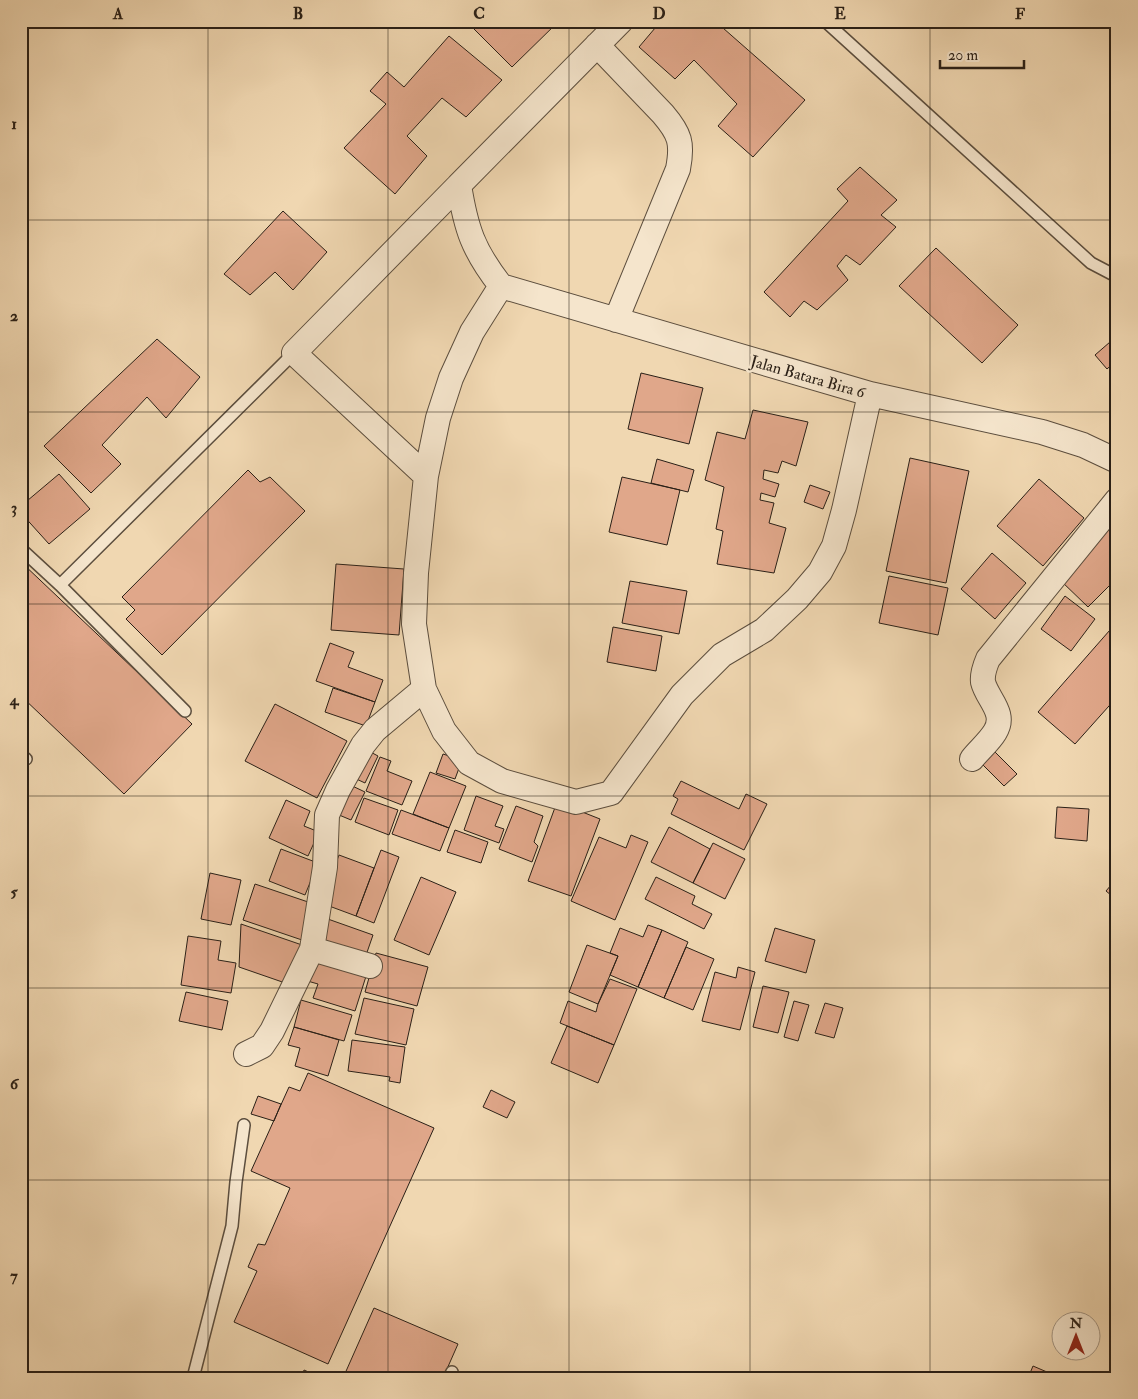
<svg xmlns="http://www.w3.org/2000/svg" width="1138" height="1399" font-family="'IM FELL Double Pica',serif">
<rect width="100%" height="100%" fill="#f0d7b1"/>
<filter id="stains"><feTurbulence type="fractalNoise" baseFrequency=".004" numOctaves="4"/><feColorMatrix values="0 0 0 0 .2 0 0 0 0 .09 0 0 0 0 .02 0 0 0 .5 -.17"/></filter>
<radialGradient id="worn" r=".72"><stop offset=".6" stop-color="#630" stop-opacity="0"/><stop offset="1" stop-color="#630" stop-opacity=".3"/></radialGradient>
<path fill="#e0a78a" stroke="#2a2017" d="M466,21H559L512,67Z
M661,21H715L805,100L753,157L718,126L737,104L694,60L675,79L639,47Z
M449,36L502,80L466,117L442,98L407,136L427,156L395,194L344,148L386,104L370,91L387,72L404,87Z
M860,167L897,200L881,215L896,227L860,265L846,255L837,266L848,280L817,310L804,301L790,317L764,292L848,201L837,189Z
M283,211L327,252L293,290L275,272L250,295L224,274Z
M936,248L1018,325L982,363L899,286Z
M157,339L200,377L166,418L147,397L102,445L121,464L91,493L44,446Z
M1110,342L1117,349V360L1107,369L1095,355Z
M641,373L703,388L689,444L628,429Z
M753,410L808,422L796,466L782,461L778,473L764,470L763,479L779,484L775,497L761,493L760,500L774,503L769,523L786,528L774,573L717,564L723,531L716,529L724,487L705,480L717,432L745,439Z
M910,458L969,471L946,583L886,571Z
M657,459L694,470L688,492L651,483Z
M248,470L260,482L270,477L305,511L162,655L126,619L135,610L122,597Z
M59,474L90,509L49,544L21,513V506Z
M622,477L680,490L667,545L609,532Z
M1039,479L1084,518L1043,566L997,526Z
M810,485L830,492L823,509L804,502Z
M1117,521V578L1088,607L1059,579Z
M992,553L1026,583L995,619L961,589Z
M21,562L192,724L124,794L21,696Z
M336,564L404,569L399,635L331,630Z
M889,576L948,588L938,635L879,623Z
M630,581L687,591L679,634L622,623Z
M1065,596L1095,619L1071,651L1041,629Z
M1117,622V697L1075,744L1038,712Z
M613,627L662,636L656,671L607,662Z
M330,643L354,652L348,667L383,680L375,702L316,681Z
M333,688L375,702L366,726L325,712Z
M275,704L347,741L317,798L245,761Z
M363,748L378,756L365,783L350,776Z
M994,751L1017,774L1004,786L981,763Z
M443,754L462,760L455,779L436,773Z
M380,757L391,761L387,771L412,781L402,805L366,791Z
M430,772L466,786L449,828L413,814Z
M681,781L739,809L746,794L767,804L744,850L671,814L678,799L673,796Z
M346,783L365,792L351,820L332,812Z
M476,796L503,806L495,826L504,829L499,843L464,830Z
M364,798L398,810L389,835L355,822Z
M286,800L310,811L304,826L319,832L308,856L269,838Z
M557,802L600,819L571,896L528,881Z
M516,806L543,816L534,842L538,846L532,862L499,849Z
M1057,807L1089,809L1087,841L1055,838Z
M401,810L449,828L440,851L392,834Z
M669,827L710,849L693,883L651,862Z
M455,830L488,842L481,863L447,852Z
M631,835L648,842L615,920L571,901L599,837L626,848Z
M713,843L745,859L725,899L693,883Z
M281,849L318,863L305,895L269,881Z
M381,850L399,857L374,923L356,916Z
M339,855L374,868L356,916L321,903Z
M210,873L241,880L231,925L201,919Z
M421,877L456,892L429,955L394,940Z
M656,877L695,896L692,904L712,914L704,929L645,899Z
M1117,878V900L1106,891Z
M255,884L314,904L302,940L243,920Z
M325,918L373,935L364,961L315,945Z
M241,924L305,946L291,985L239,967Z
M648,925L662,930L638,987L610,975L618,956L610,953L620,928L643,937Z
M775,928L815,940L806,973L765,961Z
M662,930L688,942L664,998L638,987Z
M188,936L221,941L218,960L236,963L231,993L181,985Z
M587,945L618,956L598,1004L569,992Z
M686,947L714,959L693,1010L664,998Z
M313,952L368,970L355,1011L313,998L318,984L304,980Z
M376,953L428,967L417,1006L365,992Z
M738,967L755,972L740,1030L702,1021L715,972L736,978Z
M610,979L637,989L614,1045L560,1023L568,1001L596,1012L598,1004Z
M763,986L789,992L778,1033L753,1027Z
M186,992L228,1001L222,1030L179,1021Z
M364,998L414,1009L406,1045L355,1034Z
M301,1000L352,1015L344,1041L294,1027Z
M794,1001L809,1005L798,1041L784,1037Z
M825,1003L843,1008L834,1038L815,1033Z
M567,1026L614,1045L598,1083L551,1063Z
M294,1027L339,1040L328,1076L295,1066L300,1048L288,1045Z
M352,1040L405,1047L400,1083L389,1081L390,1077L348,1071Z
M308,1073L434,1128L328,1364L234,1322L257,1271L248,1267L258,1244L265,1245L290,1188L251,1171L289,1087L300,1091Z
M491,1090L515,1102L507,1118L483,1107Z
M258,1096L281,1104L274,1121L251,1114Z
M21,1216H27V1255L21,1256Z
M374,1308L458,1344L443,1378H343Z
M1033,1366L1061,1378H1028Z
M304,1370L322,1378H301Z"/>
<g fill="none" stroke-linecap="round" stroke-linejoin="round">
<g stroke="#5c4e3e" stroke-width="14">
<path id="service" d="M825,21L1091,263L1112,274L1117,273
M21,549L60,585L185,711
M60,585L294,353
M21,755L26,759
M193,1378L232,1226L236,1182L244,1125
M449,1378L452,1372"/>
</g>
<g stroke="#5c4e3e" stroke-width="26">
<path id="minor" d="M597,45L663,114C680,134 683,143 678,169L616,320
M501,286L472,332L451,378L438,418L426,476L416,573L414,624L424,689L444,731L469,763L502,781L576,802L611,793L682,695L722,655L764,630L797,599L820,572L834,546L844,510L870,394
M501,286L870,394L1042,432L1083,445L1117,461
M501,286C473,250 466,229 459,185L621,21
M426,476L294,353L459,185
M972,759C979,750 989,742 995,732C1007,713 987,699 983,682C982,674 985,666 988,659L1117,500
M312,949L370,966
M246,1054L262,1046L272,1031L312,949L325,867L327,815L338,790L363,745L375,730L424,689"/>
</g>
<use href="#service" stroke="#f5e5cc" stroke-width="11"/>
<use href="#minor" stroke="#f5e5cc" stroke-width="24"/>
</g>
<path fill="none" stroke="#2a2017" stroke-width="1" stroke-opacity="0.55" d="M208,21V1378M388,21V1378M569,21V1378M750,21V1378M930,21V1378M21,220H1117M21,412H1117M21,604H1117M21,796H1117M21,988H1117M21,1180H1117"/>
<g text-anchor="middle" stroke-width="5" stroke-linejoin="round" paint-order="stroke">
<g font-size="16" fill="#2a2017" stroke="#f5e5cc">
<text transform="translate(808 376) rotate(16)" y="6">Jalan Batara Bira 6</text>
</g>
</g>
<rect width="1138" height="1399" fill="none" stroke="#f0d7b1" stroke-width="55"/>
<g transform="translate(1076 1336)"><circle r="24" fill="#f5e5cc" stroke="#a49684"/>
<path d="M0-4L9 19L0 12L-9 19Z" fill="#8f2418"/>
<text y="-8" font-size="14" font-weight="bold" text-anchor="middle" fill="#2a2017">N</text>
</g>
<path d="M940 60v8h84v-8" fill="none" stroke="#2a2017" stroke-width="2.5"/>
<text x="948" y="60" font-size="15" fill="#2a2017" stroke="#f5e5cc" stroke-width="4" paint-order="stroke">20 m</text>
<rect x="28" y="28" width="1082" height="1344" fill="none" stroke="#2a2017" stroke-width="2"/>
<g font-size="16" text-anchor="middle" font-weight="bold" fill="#2a2017">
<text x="118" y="19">A</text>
<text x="298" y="19">B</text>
<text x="479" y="19">C</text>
<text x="659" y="19">D</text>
<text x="840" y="19">E</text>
<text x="1020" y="19">F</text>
<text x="14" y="129">1</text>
<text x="14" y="321">2</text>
<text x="14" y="513">3</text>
<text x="14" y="705">4</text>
<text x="14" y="897">5</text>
<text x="14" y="1089">6</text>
<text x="14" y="1281">7</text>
</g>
<rect width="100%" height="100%" filter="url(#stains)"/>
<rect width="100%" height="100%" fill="url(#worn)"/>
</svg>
